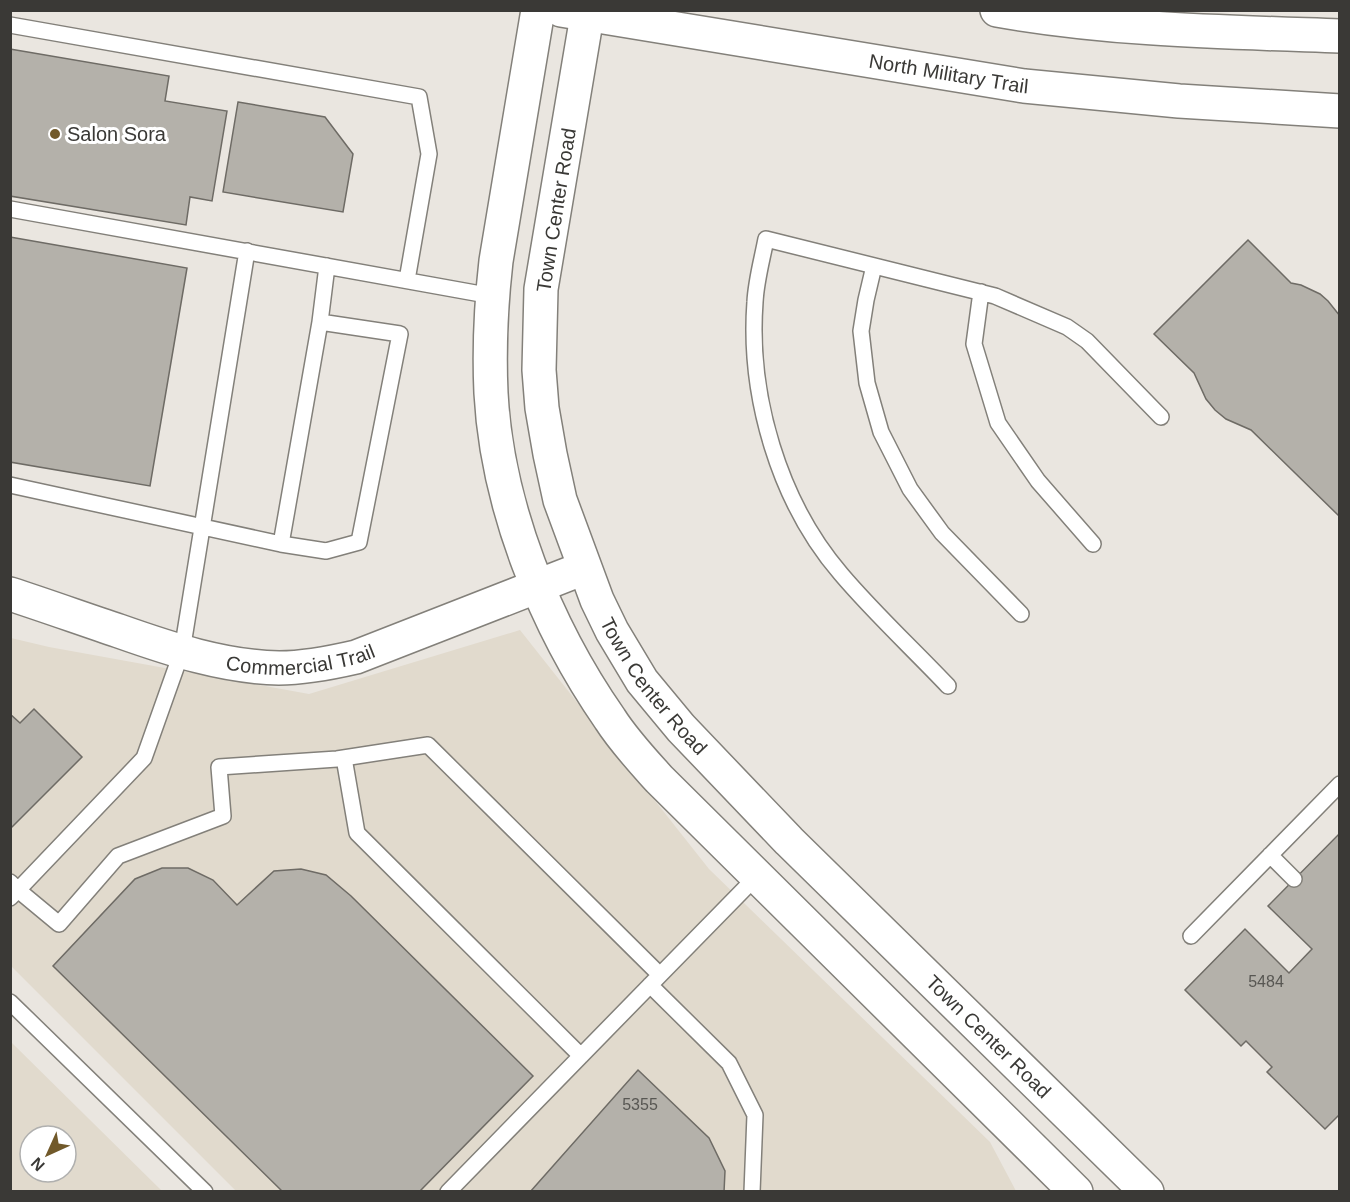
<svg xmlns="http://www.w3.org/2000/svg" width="1350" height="1202" font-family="Helvetica,sans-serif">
<rect width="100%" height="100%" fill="#eae6e0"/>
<path fill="#e1dacd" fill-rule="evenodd" d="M520,630L709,869L990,1142L1016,1191H236L11,966V638L49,647L309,694Z
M11,1042L162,1191H11ZM30,1136H66V1172H30Z"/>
<path fill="#b4b1aa" stroke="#6e6b65" stroke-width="1.5" d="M10,49L169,76L165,101L227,111L212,201L190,197L186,225L10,196Z
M238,102L325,117L353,154L343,212L223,192Z
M10,237L187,268L150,486L10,462Z
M1248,240L1291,283L1301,285L1320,294L1328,301L1340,316L1339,516L1251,430L1226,419L1215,410L1206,399L1194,373L1154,334Z
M34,709L82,757L10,829V714L20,723Z
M1340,833V1114L1325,1129L1267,1072L1272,1067L1246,1041L1241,1046L1185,990L1245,929L1289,973L1312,949L1268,906Z
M162,868H188L213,880L237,905L274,871L301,869L326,875L351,896L533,1076L419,1192H283L53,966L135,879Z
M638,1070L709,1138L725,1171L724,1192H530Z"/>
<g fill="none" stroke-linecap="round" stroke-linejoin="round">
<g stroke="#83807a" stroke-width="18">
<path id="lane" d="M10,25L419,97L429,154L407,280
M10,209L492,296
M874,266L866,300L861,331L867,383L881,432L910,489L942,533L1021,614
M981,292L974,344L998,423L1038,481L1093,544
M320,322L327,266
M10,485L281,544L326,551L359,542L400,334L320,322L281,544
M948,686C913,649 874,613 841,574C779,502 748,396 755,302C756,281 762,260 766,239L995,296L1067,327L1087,341L1161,417
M344,758L357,833L581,1056
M1270,855L1294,879
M10,882L18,890L144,758L182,651L247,251
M10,898L18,890L59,924L118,856L223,816L219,767L337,759L428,745L660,975L756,877
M1191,936L1340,784
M650,985L729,1063L755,1115L752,1192
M10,1002L205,1192
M448,1192L660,975"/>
</g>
<g stroke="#83807a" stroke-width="36">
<g id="secondary">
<path d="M538,10L496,261C491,305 489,349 491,393C497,507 546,627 610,719C624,741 642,760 659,779L1076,1192"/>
<path id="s1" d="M561,10L1024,86L1179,101L1340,111"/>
<path id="s2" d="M588,10L541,289L539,370L542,408L550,454L560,500L597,600L612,631L642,681L681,728L789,841L1147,1192"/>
<path d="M997,10C1110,30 1225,32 1340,36"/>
<path id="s3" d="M10,594C47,606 83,619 119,631C170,649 224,667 279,668C305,668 330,663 356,657L584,568"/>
</g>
</g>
<use href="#lane" stroke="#fff" stroke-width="15"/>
<use href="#secondary" stroke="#fff" stroke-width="33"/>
</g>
<circle fill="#71592a" stroke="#fff" stroke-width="2" cx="55" cy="134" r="6"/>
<g text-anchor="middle" stroke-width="6" stroke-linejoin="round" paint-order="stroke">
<g font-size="16" fill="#585753">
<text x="1266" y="987">5484</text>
<text x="640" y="1110">5355</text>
</g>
<g font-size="20" fill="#3a3936" stroke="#fff">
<text dy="7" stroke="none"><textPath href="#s1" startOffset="393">North Military Trail</textPath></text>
<text transform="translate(556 210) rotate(-81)" y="7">Town Center Road</text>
<text dy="7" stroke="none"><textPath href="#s3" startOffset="302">Commercial Trail</textPath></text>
<text dy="7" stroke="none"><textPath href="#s2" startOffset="706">Town Center Road</textPath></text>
<text dy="7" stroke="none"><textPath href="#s2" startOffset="1192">Town Center Road</textPath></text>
</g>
<g font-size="20" fill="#3a3936" stroke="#fff" text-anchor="start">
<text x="67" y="141">Salon Sora</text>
</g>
</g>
<rect width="1350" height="1202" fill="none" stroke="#3a3936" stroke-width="24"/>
<g transform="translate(48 1154) rotate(225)"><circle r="28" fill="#ffffff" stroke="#b0b0af" stroke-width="1.5"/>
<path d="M0-4.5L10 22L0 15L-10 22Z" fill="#71592a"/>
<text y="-9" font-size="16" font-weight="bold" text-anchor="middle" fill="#3a3936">N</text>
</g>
</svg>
